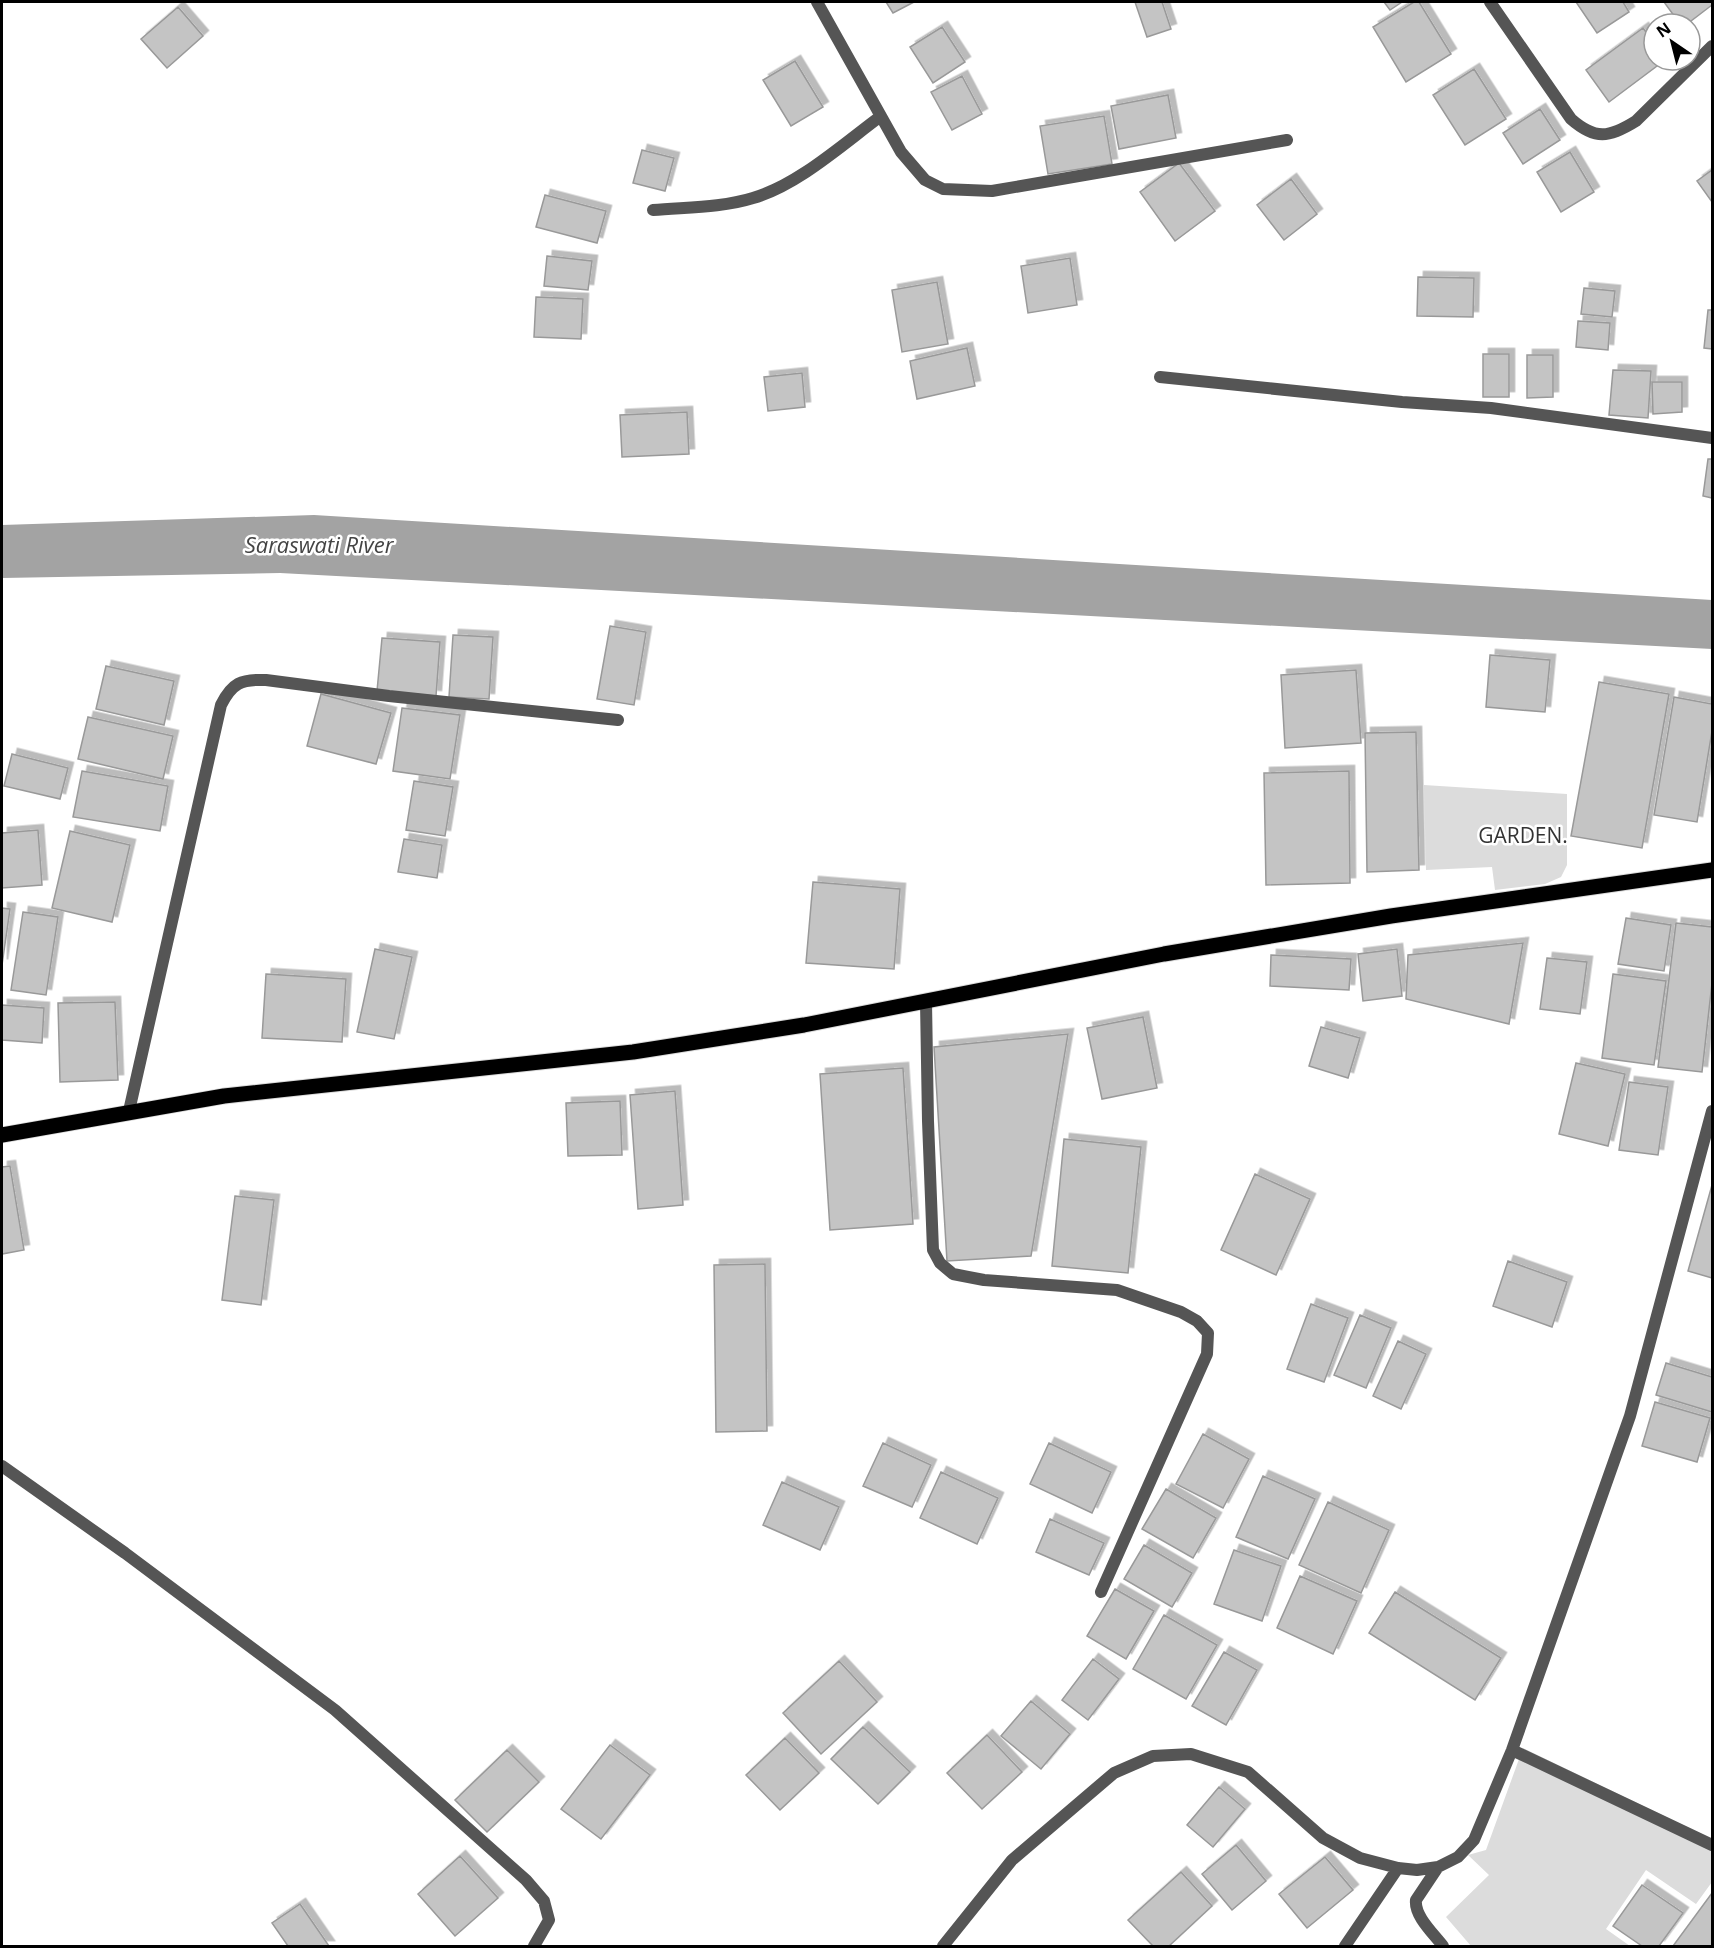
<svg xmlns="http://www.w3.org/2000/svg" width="1714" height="1948" font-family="'Open Sans',sans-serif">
<defs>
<filter id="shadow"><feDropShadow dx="5.5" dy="-5.5" stdDeviation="0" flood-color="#0004"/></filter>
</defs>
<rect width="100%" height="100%" fill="#fff"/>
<path fill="#dcdcdc" d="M1424,785L1567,794V865L1561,877L1545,884L1495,890L1492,867L1426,870Z
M1523,1748L1712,1839V1882L1696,1904L1646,1870L1606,1929L1630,1946H1471L1446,1917L1489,1875L1468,1855L1486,1850Z"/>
<path fill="#a3a3a3" d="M314,515L1712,600V649L280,573L2,578V525Z"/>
<path fill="#c4c4c4" stroke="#999" stroke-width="1.5" filter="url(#shadow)" d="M886,2H914L893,13Z
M1135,2H1162L1171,29L1147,37Z
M1384,2H1402L1390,10Z
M1414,2H1419L1451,54L1406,82L1373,27Z
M1576,2H1623L1629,12L1597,33Z
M1664,2H1712V5L1687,24H1680Z
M178,7L203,36L167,68L141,39Z
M942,27L965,62L933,83L910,47Z
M1643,28L1654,43V60H1665L1609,102L1586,70Z
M795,61L823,107L791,126L763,80Z
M1474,69L1506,119L1465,145L1433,95Z
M962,76L982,114L952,130L931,92Z
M1168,95L1176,138L1119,149L1111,106Z
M1540,109L1560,140L1523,164L1503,133Z
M1104,116L1112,164L1048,174L1040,126Z
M642,150L674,158L665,191L633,183Z
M1570,152L1594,192L1561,212L1537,172Z
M1179,163L1215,211L1175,241L1140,192Z
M1712,170V202L1697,181Z
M1291,179L1317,214L1284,240L1257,205Z
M545,195L606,211L597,243L536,227Z
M547,256L592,261L588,290L544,286Z
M1070,258L1077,305L1028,313L1021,266Z
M1418,277L1474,278L1473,317L1417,316Z
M937,282L948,344L902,352L892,290Z
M1584,288L1615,291L1612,317L1581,314Z
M536,297L583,299L581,339L534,337Z
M1708,310H1712V349L1704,348Z
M1578,321L1610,323L1608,350L1576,347Z
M967,348L975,386L917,399L910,361Z
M1483,354H1509V397H1483Z
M1527,355H1553V397L1527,398Z
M1613,370L1651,371L1648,418L1609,415Z
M802,373L805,407L768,411L764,377Z
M1652,382H1682V412L1653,414Z
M687,412L689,454L622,457L620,415Z
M1708,459H1712V498L1703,496Z
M610,626L646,632L634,705L597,699Z
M453,635L493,637L489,699L449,697Z
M382,638L440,642L436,696L377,691Z
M1490,655L1550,660L1545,712L1486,707Z
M106,666L174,681L164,725L96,709Z
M1356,670L1361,743L1285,748L1281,675Z
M1599,682L1669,694L1642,848L1571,836Z
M321,694L391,713L376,764L307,746Z
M1674,697L1712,704V731L1697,822L1654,815Z
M402,708L460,715L450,779L393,771Z
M88,717L173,736L163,779L78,759Z
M1416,732L1419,870L1367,872L1365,733Z
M12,754L68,768L60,799L4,786Z
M82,771L168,786L160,831L73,817Z
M1349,771L1350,883L1266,885L1264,773Z
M414,781L453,787L445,836L406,830Z
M38,830L42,885L2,888V833Z
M70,831L130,845L112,922L52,908Z
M404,839L442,845L437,878L398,872Z
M813,882L900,889L894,969L806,963Z
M2,908L10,909L2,965Z
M23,912L58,917L46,995L11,990Z
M1626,918L1671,925L1664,971L1618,964Z
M1676,923L1712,927V983L1702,1072L1658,1067Z
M1523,943L1509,1024L1406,999L1408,955Z
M375,949L412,957L394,1039L357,1032Z
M1397,949L1402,996L1363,1001L1358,954Z
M1271,955L1351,959L1349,990L1270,986Z
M1547,958L1587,962L1580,1014L1540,1009Z
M266,974L346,979L342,1042L262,1038Z
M1613,974L1666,981L1654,1065L1602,1058Z
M115,1002L118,1080L60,1082L58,1003Z
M2,1005L44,1008L42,1043L2,1040Z
M1143,1017L1157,1088L1102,1099L1087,1028Z
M1321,1027L1360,1038L1348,1078L1309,1066Z
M1068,1034L1031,1256L947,1261L934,1047Z
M1576,1063L1625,1074L1608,1146L1559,1134Z
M903,1068L913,1224L830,1230L820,1074Z
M1629,1082L1668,1087L1658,1155L1619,1150Z
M675,1091L683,1205L638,1209L630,1095Z
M620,1101L622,1155L568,1156L566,1103Z
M1064,1139L1141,1147L1128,1273L1052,1266Z
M10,1166L24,1250L2,1254V1167Z
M1255,1174L1310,1199L1276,1275L1221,1250Z
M1712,1185V1278L1688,1271Z
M235,1196L274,1200L261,1305L222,1300Z
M1508,1261L1567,1282L1552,1327L1493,1306Z
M765,1264L767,1431L716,1432L714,1265Z
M1311,1304L1348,1318L1324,1382L1287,1369Z
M1360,1315L1391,1328L1366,1388L1334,1375Z
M1398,1341L1426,1354L1401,1409L1373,1396Z
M1666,1363L1712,1377V1412L1656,1395Z
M1655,1402L1710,1418L1697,1462L1642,1446Z
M1203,1434L1249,1459L1223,1508L1176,1484Z
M883,1443L931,1465L912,1507L863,1486Z
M1049,1443L1111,1472L1092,1513L1030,1484Z
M941,1472L998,1498L977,1544L920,1518Z
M1263,1476L1315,1499L1288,1559L1236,1537Z
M782,1482L839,1507L820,1550L763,1525Z
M1166,1489L1216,1518L1193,1558L1142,1529Z
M1328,1502L1389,1530L1361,1593L1299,1565Z
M1050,1519L1104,1543L1089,1575L1036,1552Z
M1144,1545L1192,1573L1172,1607L1124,1579Z
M1234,1550L1281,1566L1262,1621L1214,1604Z
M1300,1576L1357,1601L1333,1654L1277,1628Z
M1115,1589L1154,1611L1126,1659L1087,1636Z
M1395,1592L1501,1658L1475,1700L1369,1633Z
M1164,1615L1217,1645L1186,1699L1133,1669Z
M1224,1652L1257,1670L1226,1725L1192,1706Z
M1093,1659L1119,1679L1088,1720L1062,1700Z
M839,1661L877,1702L821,1754L783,1713Z
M1031,1701L1070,1734L1041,1769L1001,1736Z
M863,1727L910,1772L878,1804L831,1759Z
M987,1735L1022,1772L982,1809L947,1773Z
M785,1738L819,1773L780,1810L746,1775Z
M610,1745L650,1775L601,1839L561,1809Z
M507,1750L539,1782L487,1832L455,1800Z
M1219,1787L1245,1809L1213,1847L1187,1825Z
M1236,1845L1266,1881L1232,1910L1202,1874Z
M460,1856L498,1898L455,1936L418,1894Z
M1325,1857L1353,1890L1307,1928L1279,1894Z
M1181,1872L1212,1906L1169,1946H1153L1128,1920Z
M1642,1885L1683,1913L1659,1946H1642L1613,1926Z
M1712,1893V1946H1673Z
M300,1904L329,1946H288L272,1923Z"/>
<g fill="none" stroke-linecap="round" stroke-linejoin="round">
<g stroke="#dbdbdb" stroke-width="17">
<path id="primary" d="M2,1135L224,1096L633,1052L804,1025L1164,954L1391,916L1712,870"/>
</g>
<path stroke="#555" stroke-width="12" d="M817,2L901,152L925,180L943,189L992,191L1287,140
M1490,2L1571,119C1595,140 1609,138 1636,121L1712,46
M653,210C686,207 721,208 753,198C798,185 843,144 881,116
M1160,377L1402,402L1491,408L1712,438
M926,1002L928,1121L933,1250L940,1263L953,1274L984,1280L1117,1290L1181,1312L1197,1321L1208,1333L1207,1354L1101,1592
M129,1111L221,705C232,683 241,679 266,680L389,696L618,720
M2,1466L125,1553L335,1710L526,1880L544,1901L549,1920L534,1946
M1512,1750L1712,1845
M1438,1867L1416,1900C1414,1916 1434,1934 1443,1946
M943,1946L1012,1860L1114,1773L1153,1756L1191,1754L1248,1772L1323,1838L1360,1858L1398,1868L1417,1870L1438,1867L1458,1857L1474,1840L1512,1750L1630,1416L1712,1111
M1345,1946L1398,1868"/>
<use href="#primary" stroke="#000" stroke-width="15"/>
</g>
<g text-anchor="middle" stroke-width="5" stroke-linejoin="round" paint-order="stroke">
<g font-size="21" fill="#333" stroke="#fff">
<text x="1523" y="843">GARDEN.</text>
</g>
<g font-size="22" font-style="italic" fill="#444" stroke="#fff">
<text x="319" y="553">Saraswati River</text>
</g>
</g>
<rect width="1714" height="1948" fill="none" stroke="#000000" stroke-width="6"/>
<g transform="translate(1672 42) rotate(325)"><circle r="28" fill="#ffffff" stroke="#999999" stroke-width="1.5"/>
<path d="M0-4.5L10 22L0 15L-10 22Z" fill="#000000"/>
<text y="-9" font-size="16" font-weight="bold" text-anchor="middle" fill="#000000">N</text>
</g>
</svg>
